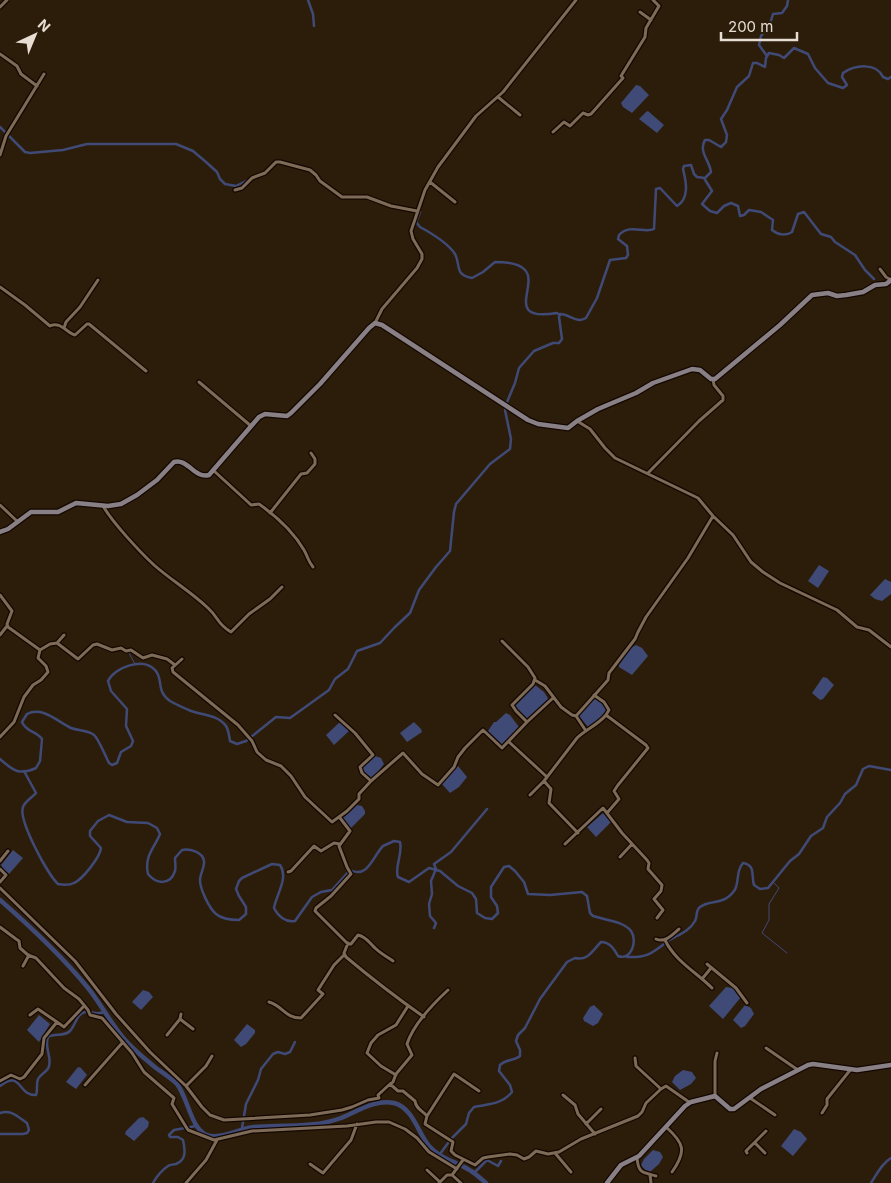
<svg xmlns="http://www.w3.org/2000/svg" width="891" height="1183" font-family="Inter,sans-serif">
<rect width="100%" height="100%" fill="#2c1d0b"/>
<path fill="#404a76" d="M636,85L640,86L649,95L632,113L623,107L621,103Z
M648,111L664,125L657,133L639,119L646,112Z
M819,565L829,571L818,588L808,581Z
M885,579L891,582V594L882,601L875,599L870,595Z
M636,645L642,648L648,656L632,675L619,667V665L631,648Z
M823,677L827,678L834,685L823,699L820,700L812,693Z
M535,685L544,692L549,700L529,718L527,719L514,707Z
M594,698L602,702L607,710L594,725L588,727L579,716Z
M506,713L510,715L519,727L502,745L489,733L488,731L494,722H496Z
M340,722L343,724L349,731L334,745L326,735Z
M414,722L421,729L422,732L407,742L400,733Z
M375,756L381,758L384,764L373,778H370L363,771L362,768Z
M458,766L467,777L459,787L450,793L442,784Z
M357,805L362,806L365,811V814L350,829L342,819Z
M603,813L611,822L596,837L587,827Z
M13,850L23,858L9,874L3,869L1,865Z
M726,987L733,988L741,997L723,1019L709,1006Z
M143,990L149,992L153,997L141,1010L132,1002Z
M594,1005L603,1014L598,1023L593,1026L584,1021L583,1018L590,1007Z
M745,1005L751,1008L754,1014L745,1026L741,1028L733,1020Z
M39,1015L50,1024L39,1042L27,1030Z
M247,1024L255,1030V1033L246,1044L241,1047L234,1040Z
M78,1067L81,1068L87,1075L76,1089L66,1082Z
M683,1070L692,1072L696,1078L691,1084L680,1090L672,1082L675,1076Z
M143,1117L149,1122L148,1127L134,1141L125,1134L126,1131L139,1118Z
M794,1129L801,1132L807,1139L793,1156L781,1146Z
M653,1150L660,1152L663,1157L659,1164L650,1172L645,1170L641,1165L644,1159Z"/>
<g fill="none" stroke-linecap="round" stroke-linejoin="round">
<path stroke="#404a76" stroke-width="1" d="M129,653L135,664
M773,882L779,888L769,904V920L762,933L787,953"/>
<path stroke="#404a76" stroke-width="2.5" d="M308,0L313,14L314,26
M767,56L759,45L761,36L770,24L773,14L782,13L787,6L788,0
M0,127L25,152L30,153L63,150L87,144H176L193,151L206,162L217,172L220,179L225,184L236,186L248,180
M704,178L712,191L702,204L710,211L717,213L724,206L731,203L738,206L740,216L744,215L749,210L761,212L773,220L772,230C778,235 786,236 792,232L798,214L804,212L821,234L831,237L835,242L855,255L865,270L874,279
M420,212L416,222L420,227C431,233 448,243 455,254C461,265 454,275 472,278L483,272L495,262C504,262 519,263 525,270C539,285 503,322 557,313L560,315
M0,759C13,770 18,776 36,768L40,761L42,739C36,731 26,732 22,722L27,714C43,706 58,722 71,728C79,731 88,730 94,735C98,738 106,757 109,763L112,765L117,763L121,752L131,746L133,741L126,726L127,709L111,691L108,681C115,667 143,657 155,670C164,679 155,690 170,701C177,705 184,708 191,711C203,715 218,715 226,726C229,731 229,736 230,741L237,744L246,741L276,717L290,718L329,690L335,679L348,669L357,651L380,643L395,627L410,613L419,590L436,567L450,551L454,512L456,504L490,464L510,449L511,439L505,410L507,402L515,383L519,368L534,351L553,343H559L562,339L559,317L560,314C570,314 576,324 586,318L597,298L610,260L626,258L628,255L627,246L618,239L619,235C630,223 644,234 654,229L656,189L660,188L677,206C690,198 686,181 683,169L684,166L691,165L694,174L697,177L705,178L711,172C710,161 698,152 705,140H709L721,147L726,142L727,135L721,119L727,110L737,87L749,76L753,63H757L765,67L766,58L769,53L779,55L784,58L794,48L808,54L815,68L828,83L843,88L847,85L842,77L843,73C855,65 876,62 883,77L888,79L891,77
M24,771L36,793C33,797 25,801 23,807C18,820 48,875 58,884C63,885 70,885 74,883C83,879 100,857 101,848L90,836V831L98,821L109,815L127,822L148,823L157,828L160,834C154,849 144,856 148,874C156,884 170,886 175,871C176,868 175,862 175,858L182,850C189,848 203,852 204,861C205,867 200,874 200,880C200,889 209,908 216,914C222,919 232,920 239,920L246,914V907L239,896L236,889L239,881L242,878L272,864L280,865C289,878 276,895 274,908C278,916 286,923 295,921L312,897L321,892L332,890L350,870C368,879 373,856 383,846L394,841L400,842C403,854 394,868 398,877L409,882L429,868L440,871L458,886L472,893L476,899L477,913L485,918L492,919L498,913L497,906L491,897V887L504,867L509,866L515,871L524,882L528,894L550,895L582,892L587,896L590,913L593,916C605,920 623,921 631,931C638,941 631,961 618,956C614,949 610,942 601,942C592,951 588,961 575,958L567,962L540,999L525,1028L518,1035L516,1041L520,1050V1056C514,1061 506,1059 500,1065L499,1071L510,1085L512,1092C501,1105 488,1104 474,1107L469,1113L466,1124L451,1139L440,1154
M434,928L436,923L430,916L429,904L432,894L431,881L436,869L434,864L451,852L487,809
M627,957C648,958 652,953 668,941C677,935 689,932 695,921C698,916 695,911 700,907C710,899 723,906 734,891C740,883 735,872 743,863C756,865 751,876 754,885L760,889L768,888L790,861L799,854L811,836L823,828L827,817L840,803L845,794L856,785L863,769L869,766L891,770
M0,1086C22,1069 17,1096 36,1095C38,1090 36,1084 38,1079C41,1073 48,1072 49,1066C52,1057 44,1047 48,1037C55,1033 64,1037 70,1031C76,1025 76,1014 85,1012C92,1010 94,1016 104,1012
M0,1113C11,1109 18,1117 27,1123L29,1130L27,1133L23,1134H0
M242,1128L246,1104L258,1080L261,1069L273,1054L278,1052L285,1054L290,1052L295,1042
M474,1173L487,1160L498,1166L501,1161
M153,1183C157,1176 162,1170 168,1166C169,1165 175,1164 176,1164C187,1160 185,1149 183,1140L178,1137H170L169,1135L174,1130L196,1126
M871,1183C877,1174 882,1163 891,1158"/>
<path stroke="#404a76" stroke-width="4.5" d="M0,900C32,928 61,955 88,988C101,1004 111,1024 125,1040C134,1050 145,1059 156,1068C163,1073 171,1078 177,1084C188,1098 191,1129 207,1135C221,1140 240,1128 254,1127C282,1125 314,1128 341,1118C358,1111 375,1099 394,1103C413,1108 418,1133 429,1146C440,1159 458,1162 471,1171C476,1174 481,1179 486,1183"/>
<g stroke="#140700" stroke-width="5.5">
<path id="street" d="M0,7L7,0
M640,12L651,20
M0,54L17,66L21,74L37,86
M498,97L520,115
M553,132L564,122L570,126L583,113L588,115L591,114L623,78L621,76L645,37L646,28L659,6L653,0
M0,155L6,136L44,74
M430,182L455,202
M235,190L242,188L252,178L265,173L276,162H280L310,170L316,175L320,181L342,197H367L391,206L417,211
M880,269L886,277L891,280
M0,287L25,305L50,326C60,321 66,332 75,335L87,324H89L146,371
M375,323L382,309L417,268L422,259V254L413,239L411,231L425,190L438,167L476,116L503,92L576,0
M64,328L66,322L80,307L98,280
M199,382L251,426
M577,421L590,429L605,448L615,458L698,498L713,516L733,535L751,562L763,572L780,583L837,610L857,627L869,630L891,647
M213,470L249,503L251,505L259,504C276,516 294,533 304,550C308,557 308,561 313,567
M648,473L699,421L723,400V396L714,385L713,379
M0,505L18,522
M103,506C113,523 139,551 154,565C171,580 191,592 208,608C219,618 217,624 231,632L249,614L270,599L282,587
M270,513L301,474L307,473L315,464V459L311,453
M0,595L12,611L7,624L8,627L40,650L50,644L57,643L78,659L93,645L97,644L112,650L121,648L126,651L131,650L143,658L152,655L167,659L175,665
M0,635L7,626
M502,641L528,667L535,678L533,684L512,705L516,711L527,722
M57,643L64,635
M182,659L172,668L173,672L238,725L252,741L257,752L266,760L281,766L291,776L305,797L332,822L347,811L359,799V794L371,781L403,753L422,774L438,785L454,767L458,757L465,748L483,730L502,748L527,722L553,698
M535,680L545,686L561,707L572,715L576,716L608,680L609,673L635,639L638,632L646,617L688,558L713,516
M594,695L604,702L609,710L606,715L646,745L648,748L618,785L614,791L619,799L607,813
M335,715L355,733L373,755L360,767L362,773L371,781
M576,716L586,731
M0,737L14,722L24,697L33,685L41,680L48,672L46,666L38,658L40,650
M509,742L547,777
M544,781L551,789L549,803L578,833
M530,795L544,781L577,738C586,729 598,725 606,715
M340,818L350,831L339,846L347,867L351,874L331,896L316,908L315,911L348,944H351L358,935C367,937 369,943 375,948C380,953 387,957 393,961
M565,844L603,808L622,833L647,860L649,863L648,869L662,885L661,891L654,899L663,910L657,918
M620,857L632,844
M0,861L8,851
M0,869L6,875L0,882
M288,872L291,871L314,846L321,851L334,843L340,844
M0,888L75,961L116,1014L150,1052L186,1086L202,1107L210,1115L224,1120L310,1115L342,1110L352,1107L368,1100L379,1098L378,1095L390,1084L398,1091H403L415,1101C416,1109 422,1110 427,1116L425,1124L453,1142L451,1151L455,1155L475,1165L483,1158L488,1157L510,1154L517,1155L524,1159L529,1157L536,1151L548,1154L559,1152L581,1139L638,1116L642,1112L646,1103L661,1089L636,1066L635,1058
M0,927L16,939L19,941L20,948L28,955L36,958L64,988L79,999L88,1010L90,1015L102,1018L132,1053L144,1072L174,1098L172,1104L188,1130L214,1140L252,1131L347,1126L376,1122H389L405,1129L417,1138L429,1152L457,1169
M656,939C665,943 672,935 679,929
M665,940C675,961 696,972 712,988
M348,943L344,953L346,957C371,978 397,998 424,1017
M707,964L736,988L747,1003
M23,966L29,955
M702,979L711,968
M269,1002C283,1006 285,1018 301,1018L323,994L318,990L334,965L344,955
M30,1015L38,1009L57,1022
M180,1019L193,1029
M167,1035L180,1019L181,1014
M766,1048L798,1070
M396,1075L381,1066L367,1053L371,1043L378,1035L396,1025L408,1006
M0,1081L11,1075L20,1079L24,1077L42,1054L44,1038L57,1022L64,1027L84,1006
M390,1084L393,1082L396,1074L412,1055L407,1044C413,1025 434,1003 448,990
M85,1085L123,1042
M186,1086L206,1066L212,1056
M661,1089L666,1086L689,1102
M563,1095L575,1105L578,1114L595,1134
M715,1096V1061L717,1053
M750,1098L775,1115
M822,1113L827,1105V1099L851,1069
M427,1116L454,1074L479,1091
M586,1124L601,1109
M666,1127C684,1143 687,1151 672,1172
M755,1143L765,1153
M555,1153L571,1172
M747,1153L746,1151L766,1131
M637,1157C638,1174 643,1172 656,1176
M310,1164L323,1173L351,1140L357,1124
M427,1170L440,1182
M452,1175L461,1183
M650,1175L651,1183
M186,1183L206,1160L217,1140
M439,1183L447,1175H452L463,1160"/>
</g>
<g stroke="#140700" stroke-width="7">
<path id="secondary" d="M0,532L8,529L31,512H58L76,503L108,506L121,504L137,495L157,480L174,462C188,458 194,479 209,475L259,417L265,414L287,416L291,413L320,384L369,328L375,323L382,325L528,420L538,424L568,428L577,421L598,409L636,393L653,383L692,369L700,370L711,379H715L780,325L812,295L828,293L837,296L846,295L863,292L875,285L886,284L891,280
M607,1183L621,1165L639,1156L685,1106L691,1102L715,1096L730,1109H734L761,1089L808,1065L813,1064L857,1070L891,1065"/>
</g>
<use href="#street" stroke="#7e6b57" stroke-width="3"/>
<use href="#secondary" stroke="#888085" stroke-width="4.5"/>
</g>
<g transform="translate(35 35) rotate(44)" stroke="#2c1d0b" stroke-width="4" paint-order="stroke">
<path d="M0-4L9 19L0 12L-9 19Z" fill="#e7ddd2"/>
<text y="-8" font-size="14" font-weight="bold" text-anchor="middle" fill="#e7ddd2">N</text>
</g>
<path d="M721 32v8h76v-8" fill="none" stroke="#e7ddd2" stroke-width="2.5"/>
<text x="728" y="32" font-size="15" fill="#e7ddd2" stroke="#2c1d0b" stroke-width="4" paint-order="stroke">200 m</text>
</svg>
